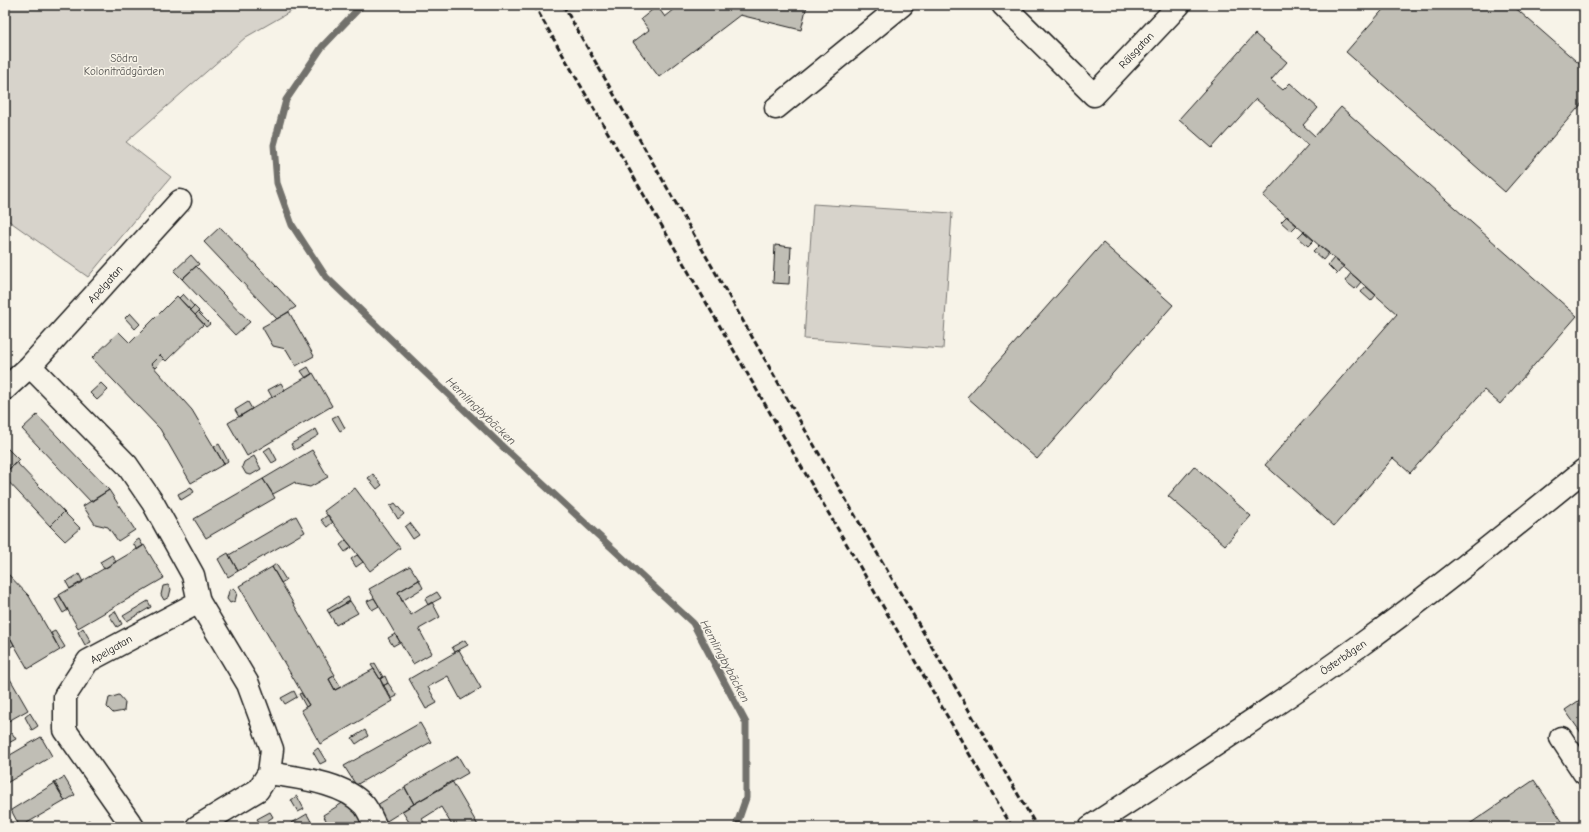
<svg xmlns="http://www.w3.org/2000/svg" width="1589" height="832" font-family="'Comic Neue',sans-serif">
<rect width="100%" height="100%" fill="#f7f3e8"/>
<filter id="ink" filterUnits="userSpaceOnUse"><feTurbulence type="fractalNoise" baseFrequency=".025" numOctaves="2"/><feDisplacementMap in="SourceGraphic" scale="8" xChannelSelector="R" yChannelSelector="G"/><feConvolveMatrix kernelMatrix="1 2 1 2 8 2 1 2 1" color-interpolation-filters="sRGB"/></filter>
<g filter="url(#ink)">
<path fill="#d7d3cb" stroke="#7a7874" d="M5,5H302L246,37L126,142L171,177L88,277L5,218Z
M813,204L952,213L943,349L804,339Z"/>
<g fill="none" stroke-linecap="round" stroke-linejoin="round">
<path stroke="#72716c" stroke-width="7" d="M362,5L322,47L286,100L274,145L277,183L292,225L326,277L504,448L693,623L746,723V798L736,827"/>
</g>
<path fill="#c0beb5" stroke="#1c1c1c" d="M680,5H807L801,30L740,15L659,77L633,42L649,30L641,19L657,6L665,17Z
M1387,5H1512L1584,68V101L1505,192L1346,52Z
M1255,34L1287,62L1271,80L1283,90L1290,83L1318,108L1303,125L1315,136L1341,107L1577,316L1500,404L1484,390L1410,473L1393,458L1334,526L1265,465L1397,314L1263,196L1308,145L1256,99L1212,148L1179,119Z
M1287,216L1297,225L1291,231L1281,222Z
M220,227L296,307L277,319L204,242Z
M1304,231L1314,240L1308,246L1298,237Z
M1103,243L1173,305L1037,459L967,397Z
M775,245L791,247L789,284L773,283Z
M1319,245L1329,253L1323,260L1313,251Z
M191,255L199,264L182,279L174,271Z
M1334,258L1344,266L1337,274L1328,265Z
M196,266L250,322L235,335L182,279Z
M1351,273L1361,282L1355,289L1345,281Z
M1366,286L1376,295L1371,301L1361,292Z
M183,294L194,306L190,310L179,298Z
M177,296L204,324L166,361L160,355L151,364L192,410L224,464L191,483L160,429L92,358L119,332L130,343Z
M194,306L199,311L195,315L190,310Z
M198,312L210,324L206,327L195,315Z
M289,312L314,356L296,366L286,349L273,346L262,327Z
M130,313L140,324L135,329L125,318Z
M160,355L164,359L155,368L151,364Z
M308,367L312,374L306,378L301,371Z
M313,373L332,406L247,456L228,423Z
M101,383L108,390L97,400L90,393Z
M281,383L285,390L272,397L268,390Z
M248,402L252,409L239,417L235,410Z
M37,415L109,490L91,502L22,429Z
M338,415L345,428L340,431L332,418Z
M316,429L319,435L294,450L291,444Z
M219,444L228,461L224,464L214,447Z
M5,446L19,460L5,473Z
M270,447L277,460L272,463L264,451Z
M312,450L328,477L310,487L296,484L295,482L273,494L263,479Z
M254,456L261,469L251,475L246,474L242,467L244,462Z
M16,462L64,512L50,526L5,478V473Z
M1194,466L1251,516L1225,545L1168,496Z
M373,474L382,485L377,489L368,478Z
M263,479L275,498L206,538L194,519Z
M191,487L194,492L181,500L178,494Z
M355,488L400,548L370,571L324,511Z
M109,490L135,530L118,541L108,527L95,524L83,506Z
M395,503L404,514L398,519L390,506Z
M64,512L80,528L65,541L50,526Z
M328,515L333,522L327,527L321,520Z
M296,516L305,532L238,571L229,555Z
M410,523L419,535L413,539L405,527Z
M139,539L143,546L137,550L133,543Z
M346,540L352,547L345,552L340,545Z
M144,545L164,578L78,628L59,595Z
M228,553L238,571L228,577L218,559Z
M112,555L116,562L104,569L100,562Z
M357,555L363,562L356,567L351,559Z
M276,564L286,580L281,583L272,567Z
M410,566L419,580L398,592L402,601L411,615L432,602L440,617L419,629L432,653L413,664L369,589Z
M272,567L335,675L329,679L335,690L374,669L393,701L320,744L301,710L309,705L239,586Z
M5,571L29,596L60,650L28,669L5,629Z
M79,574L83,582L70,589L66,582Z
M419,580L423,588L402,601L398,592Z
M168,585L171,589L169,597L164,600L161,595L163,586Z
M234,588L237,593L235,601L230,603L227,599L229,591Z
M437,592L441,598L428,605L425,599Z
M60,596L68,610L63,613L55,599Z
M348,597L350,601L329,613L327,610Z
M374,598L379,606L372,610L367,601Z
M148,601L151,607L127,621L123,616Z
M350,601L358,613L336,625L329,613Z
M115,611L122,624L117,627L109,615Z
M83,628L91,642L85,645L78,632Z
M55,631L65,647L60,650L51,633Z
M395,634L400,642L393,646L388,638Z
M11,639L14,645L5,650V642Z
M465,640L468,645L455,652L452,647Z
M459,650L481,688L461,700L448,676L428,687L437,703L426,709L409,679Z
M375,663L383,677L380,679L371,665Z
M334,676L341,687L335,690L329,679Z
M385,676L388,683L383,686L380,679Z
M9,677L28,710L5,723V680Z
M388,683L397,696L391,699L383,686Z
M294,691L297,697L285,704L281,698Z
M301,693L309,705L306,707L299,694Z
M119,695L125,702L124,711L113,713L107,707L109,698Z
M1584,697V737L1565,710Z
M30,713L38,726L32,730L25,717Z
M420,723L431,742L356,785L344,766Z
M365,730L368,736L356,744L352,738Z
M12,733L16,739L5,745V738Z
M41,737L52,756L5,784V758Z
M318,748L326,761L320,764L313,752Z
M458,756L468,773L414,804L405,787Z
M64,777L75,795L65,801L54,783Z
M1534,780L1566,827H1465Z
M452,781L479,827H453L441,807L422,819L427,827H412L402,811Z
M55,783L65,801L20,827L11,810Z
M405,788L414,804L382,824L372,808Z
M297,796L304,809L298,812L291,800Z
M349,799L365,827H330L323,815Z
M270,812L273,817L261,825L257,819Z
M307,814L314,827H285Z
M89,820L93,827H85L83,824Z"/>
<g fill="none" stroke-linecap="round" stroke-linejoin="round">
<g stroke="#1c1c1c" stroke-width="25">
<path id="minor" d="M1003,5L1094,95L1179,5
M776,108L902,5
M30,366L127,465L153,503L193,575L199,602L248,684L272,749L269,773L258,790L197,827
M5,389L30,366L180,201
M1561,738L1584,773
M269,773C298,778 343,782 364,805C369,811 372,820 376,827
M133,827L65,730V696L88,661L199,602"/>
</g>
<g stroke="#1c1c1c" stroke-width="25">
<path id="major" d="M1090,827C1182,767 1274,708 1362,644C1438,589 1511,530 1584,470"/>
</g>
<use href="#minor" stroke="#f7f3e8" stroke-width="22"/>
<use href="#major" stroke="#f7f3e8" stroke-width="22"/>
<path stroke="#1c1c1c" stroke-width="3" stroke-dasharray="6 3" stroke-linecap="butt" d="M534,5L784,437L1012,827
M563,5L800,421L1037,827"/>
</g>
</g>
<g text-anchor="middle" stroke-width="3" stroke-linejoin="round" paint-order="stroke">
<g font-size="11" fill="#1c1c1c" stroke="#f7f3e8">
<text transform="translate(1136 50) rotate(-47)" y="4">Rälsgatan</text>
<text transform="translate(105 284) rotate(-48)" y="4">Apelgatan</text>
<text transform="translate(111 649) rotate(-30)" y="4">Apelgatan</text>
<text transform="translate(1343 657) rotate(-35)" y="4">Österbågen</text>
</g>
<g font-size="11" fill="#545351" stroke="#f7f3e8">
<text x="124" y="62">Södra<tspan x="124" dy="13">Koloniträdgården</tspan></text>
</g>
<g font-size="12" font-style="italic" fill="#565452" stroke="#f7f3e8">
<text transform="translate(481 411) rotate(44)" y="4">Hemlingbybäcken</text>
<text transform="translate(725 661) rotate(62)" y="4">Hemlingbybäcken</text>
</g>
</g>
<rect width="1589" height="832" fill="none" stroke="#f7f3e8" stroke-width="20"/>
<rect x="10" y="10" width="1569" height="812" fill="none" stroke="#1c1c1c" stroke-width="1.5" filter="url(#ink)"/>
</svg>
